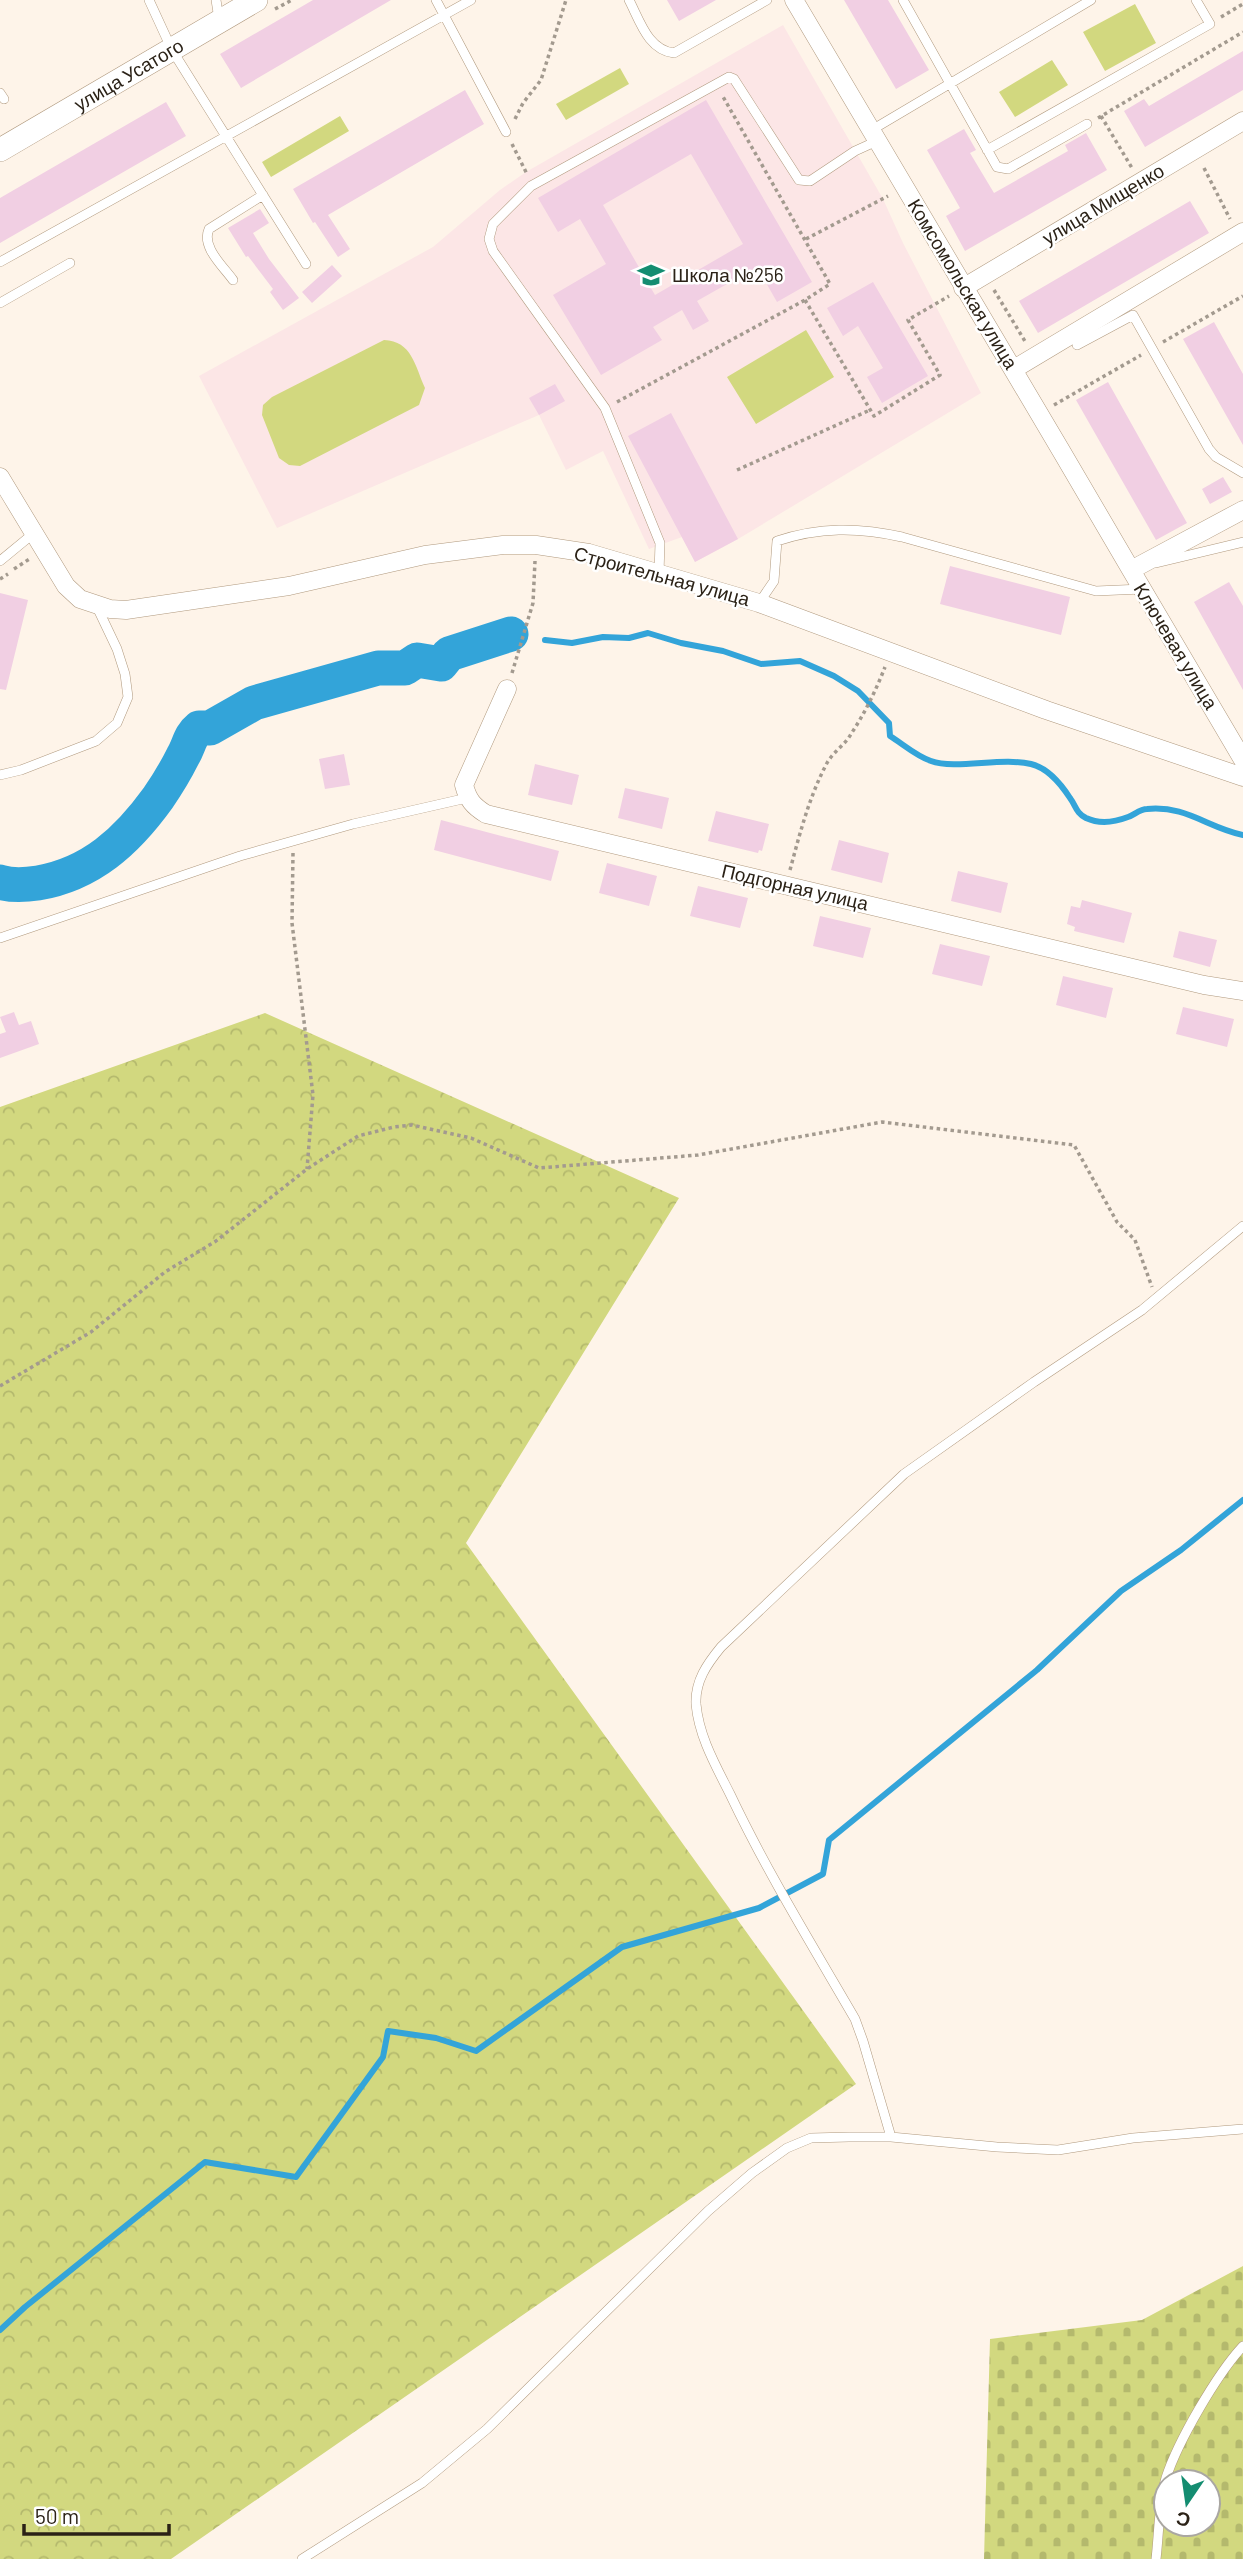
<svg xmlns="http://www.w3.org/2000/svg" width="1243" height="2559" font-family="Barlow,sans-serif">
<defs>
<pattern id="forest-crowns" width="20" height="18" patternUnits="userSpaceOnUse" patternTransform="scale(1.75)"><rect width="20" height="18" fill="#d2d87f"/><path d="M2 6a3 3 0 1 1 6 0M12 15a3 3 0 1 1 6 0" fill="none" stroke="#b4b96d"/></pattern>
<pattern id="cemetery-stones" width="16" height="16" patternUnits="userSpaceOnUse" patternTransform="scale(1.75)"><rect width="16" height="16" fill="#d2d87f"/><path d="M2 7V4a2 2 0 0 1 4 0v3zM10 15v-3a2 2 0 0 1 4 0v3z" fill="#b4b96d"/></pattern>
</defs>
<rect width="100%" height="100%" fill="#fef4e9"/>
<path fill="#fce6e6" d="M783,25L883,199L903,243L981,393L738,539L695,562L682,537L649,549L603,451L566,470L539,415L277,528L199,376L433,247L500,190L526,172Z"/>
<path fill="url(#forest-crowns)" d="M265,1013L679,1198L466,1543L856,2084L171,2559H0V1107Z"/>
<path fill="url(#cemetery-stones)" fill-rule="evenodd" d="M1243,2266V2559H984L990,2339L1142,2320ZM1166,2482H1208V2524H1166Z"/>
<path fill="#d2d87f" d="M1135,4L1156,43L1105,71L1083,32Z
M1052,60L1068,85L1015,117L999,92Z
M620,68L629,84L566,120L556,104Z
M340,116L349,131L271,177L262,162Z
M806,330L834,377L756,424L727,377Z
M384,340C412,341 415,366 425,388L419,405L300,466L289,465L279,458L262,415L263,405L272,397Z"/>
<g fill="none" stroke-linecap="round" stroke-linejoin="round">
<path stroke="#33a4d9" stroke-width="6" d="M545,640L572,643L603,637L629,638L648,633L681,643L723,651L761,664L800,661L834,676L858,691L889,723L890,736C903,744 916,756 931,761C955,770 1002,757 1031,764C1048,768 1061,784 1070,798C1076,806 1076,813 1086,818C1099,824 1115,822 1128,817C1134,815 1140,809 1147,809C1186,805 1208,828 1243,835
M0,2330L25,2307L205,2162L296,2177L383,2057L388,2031L436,2038L476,2051L622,1947L759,1908L823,1874L829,1840L1037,1670L1121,1591L1181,1550L1243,1500"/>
<path stroke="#33a4d9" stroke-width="35" d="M0,882C12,886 25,885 38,883C91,874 127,841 158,798C167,785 176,770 183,756C189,746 190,735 199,728H210L254,703L378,668H405L417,660L441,664L449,654L511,634"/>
</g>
<path fill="#f1cfe3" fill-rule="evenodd" d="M313,0H391L241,88L220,54Z
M667,0H716L679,21Z
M844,0H888L929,70L896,89Z
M1243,51V90L1145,147L1124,111L1144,99L1149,106Z
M465,90L484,124L328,215L350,249L338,257L315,222L313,223L293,189Z
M706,100L812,282L777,302L757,267L697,301L709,321L693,330L682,310L653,327L662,340L601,375L553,295L606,264L580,219L558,232L538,198ZM691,154L743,244L655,295L603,205Z
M166,102L186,136L0,243V198Z
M964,129L976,150L970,153L994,193L1068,151L1065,145L1086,133L1107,170L965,251L946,216L960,208L927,150Z
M1190,201L1209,233L1038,333L1019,301Z
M260,209L269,223L253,233L269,259L299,298L283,310L270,292L273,289L248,256L246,257L228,228Z
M332,265L342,276L312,303L302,292Z
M873,282L928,376L882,403L867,377L883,368L858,326L843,336L827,308Z
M1214,322L1243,374V445L1183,339Z
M1108,382L1187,523L1156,540L1076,400Z
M555,384L565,401L539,415L529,398Z
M671,413L738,539L695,562L628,436Z
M1223,477L1232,492L1210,504L1202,489Z
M950,566L1070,597L1061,635L940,604Z
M1229,582L1243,606V690L1194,602Z
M0,593L28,600L6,690L0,689Z
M344,754L350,785L325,789L319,759Z
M535,764L579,775L572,805L528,795Z
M625,788L669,798L662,829L618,818Z
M716,811L769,824L762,851L759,850L758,853L708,841Z
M441,820L559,851L551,881L434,850Z
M839,840L889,853L882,883L831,870Z
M607,863L657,876L649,906L599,893Z
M958,871L1008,883L1001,913L951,901Z
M698,886L748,898L740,928L690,916Z
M1082,900L1132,913L1124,943L1074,931L1075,927L1067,924L1071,906L1080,908Z
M820,916L871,928L863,958L813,946Z
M1179,931L1217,940L1210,967L1173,957Z
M940,944L990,956L982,986L932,974Z
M1063,976L1113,988L1106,1018L1056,1005Z
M1183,1007L1234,1019L1227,1047L1176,1034Z
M14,1012L19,1025L31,1021L39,1044L0,1058V1034L6,1032L0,1017Z"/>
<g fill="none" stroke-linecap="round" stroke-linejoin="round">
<g stroke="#b0997e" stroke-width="10">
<path id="service" d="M149,0L172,50L306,264
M216,0L219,19
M436,0L506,132
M629,0C640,21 648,50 674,53L767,0
M903,0L997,167L1008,169L1087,124
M0,93L4,99
M870,131L1091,0
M987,150L1210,24L1196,0
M0,262L471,0
M233,280C223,266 201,247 209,229L263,195
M0,303L70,263
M1077,345L1133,315L1209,449L1216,457L1243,473
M0,561L34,533
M1156,563L1243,542
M659,573L660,543L605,408L493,251L489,239L493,224L531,186L729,77L734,79L799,180L810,181L855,151L877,141
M759,603L774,581L777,541C819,527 858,527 902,537L1096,591L1142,589
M0,775L21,770L96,741L117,723L128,697L125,674L117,649L97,607
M0,938L240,856L353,824L467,798
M891,2137L863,2041L855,2019C812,1945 767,1872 730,1794C716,1766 699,1737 696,1704C695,1681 707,1664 721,1647L904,1474L1034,1382L1142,1310L1243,1226
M302,2559L422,2483L487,2429L708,2211L752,2173L787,2148L811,2138L849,2137H891L997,2147L1058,2150L1133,2138L1243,2129
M1156,2559C1159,2533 1159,2502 1166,2478C1178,2441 1217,2374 1243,2346"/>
</g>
<g stroke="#b0997e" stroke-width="19">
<path id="minor" d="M794,0C905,190 1020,379 1131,570
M963,288L1243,121
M1014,369L1243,232
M0,477L66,586L80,599L110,609L126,610L289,586L425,555L503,545H536L589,553L759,603L1046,710L1243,777
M1243,510L1131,570L1243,760
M507,689L464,785C468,800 473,806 486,814L1204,985L1243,991"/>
</g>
<g stroke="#b0997e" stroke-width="24">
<g id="tertiary">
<path id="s1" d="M0,150L256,0"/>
</g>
</g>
<path stroke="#a39a8f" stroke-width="3.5" stroke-dasharray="3.5 3.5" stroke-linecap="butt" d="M275,9L292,0
M1221,17L1243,4
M1101,116L1132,168
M1098,118L1243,32
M515,119L523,103L541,80L566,0
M512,144L527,174
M1204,168L1230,219
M806,239L888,196
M994,290L1026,343
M805,300L874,416L940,375L908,320L949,296
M1163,342L1243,296
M617,402L805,300L830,284L722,95
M1054,405L1141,355
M737,470L870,410
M14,569L31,558
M0,579L8,574
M512,673L533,603L535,561
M293,853L292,923L313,1095L307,1169
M790,870C800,833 809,797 827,763C833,752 845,745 851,734C865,713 876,690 885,667
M0,1386L91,1332L165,1272L216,1241L307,1169L358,1136L394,1127L412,1125L471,1138L539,1168L698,1155L882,1122L1074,1145L1117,1222L1135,1240L1152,1287"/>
<use href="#service" stroke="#fff" stroke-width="9"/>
<use href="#minor" stroke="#fff" stroke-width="18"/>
<use href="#tertiary" stroke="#fff" stroke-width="23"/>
</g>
<defs>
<g id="school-bare" transform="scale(2.1)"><path d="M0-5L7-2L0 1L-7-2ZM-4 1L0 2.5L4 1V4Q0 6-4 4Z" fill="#148d71" stroke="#fff" stroke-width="2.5" paint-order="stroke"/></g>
</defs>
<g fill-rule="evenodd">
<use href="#school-bare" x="651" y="275"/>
</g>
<g text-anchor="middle" stroke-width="5" stroke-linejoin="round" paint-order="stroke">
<g font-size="19" fill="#2b2217" stroke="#fff">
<text dy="7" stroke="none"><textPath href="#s1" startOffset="149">улица Усатого</textPath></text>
<text transform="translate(1103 204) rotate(-31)" y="7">улица Мищенко</text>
<text transform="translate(963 284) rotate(59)" y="7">Комсомольская улица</text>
<text transform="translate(662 576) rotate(15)" y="7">Строительная улица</text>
<text transform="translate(1176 646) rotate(59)" y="7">Ключевая улица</text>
<text transform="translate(795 887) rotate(13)" y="7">Подгорная улица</text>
</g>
<g font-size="19" fill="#2b2217" stroke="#fff" text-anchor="start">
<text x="672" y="282">Школа №256</text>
</g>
</g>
<g transform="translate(1187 2503) rotate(193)"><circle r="33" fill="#ffffff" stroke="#aaa7a2" stroke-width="2"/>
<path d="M0-5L12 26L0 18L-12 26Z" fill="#148d71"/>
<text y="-10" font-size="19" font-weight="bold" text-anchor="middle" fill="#2b2217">С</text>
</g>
<path d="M24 2524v10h145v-10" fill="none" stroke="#2b2217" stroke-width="3.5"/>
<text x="35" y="2524" font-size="21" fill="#2b2217" stroke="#ffffff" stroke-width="5" paint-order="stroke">50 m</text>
</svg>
